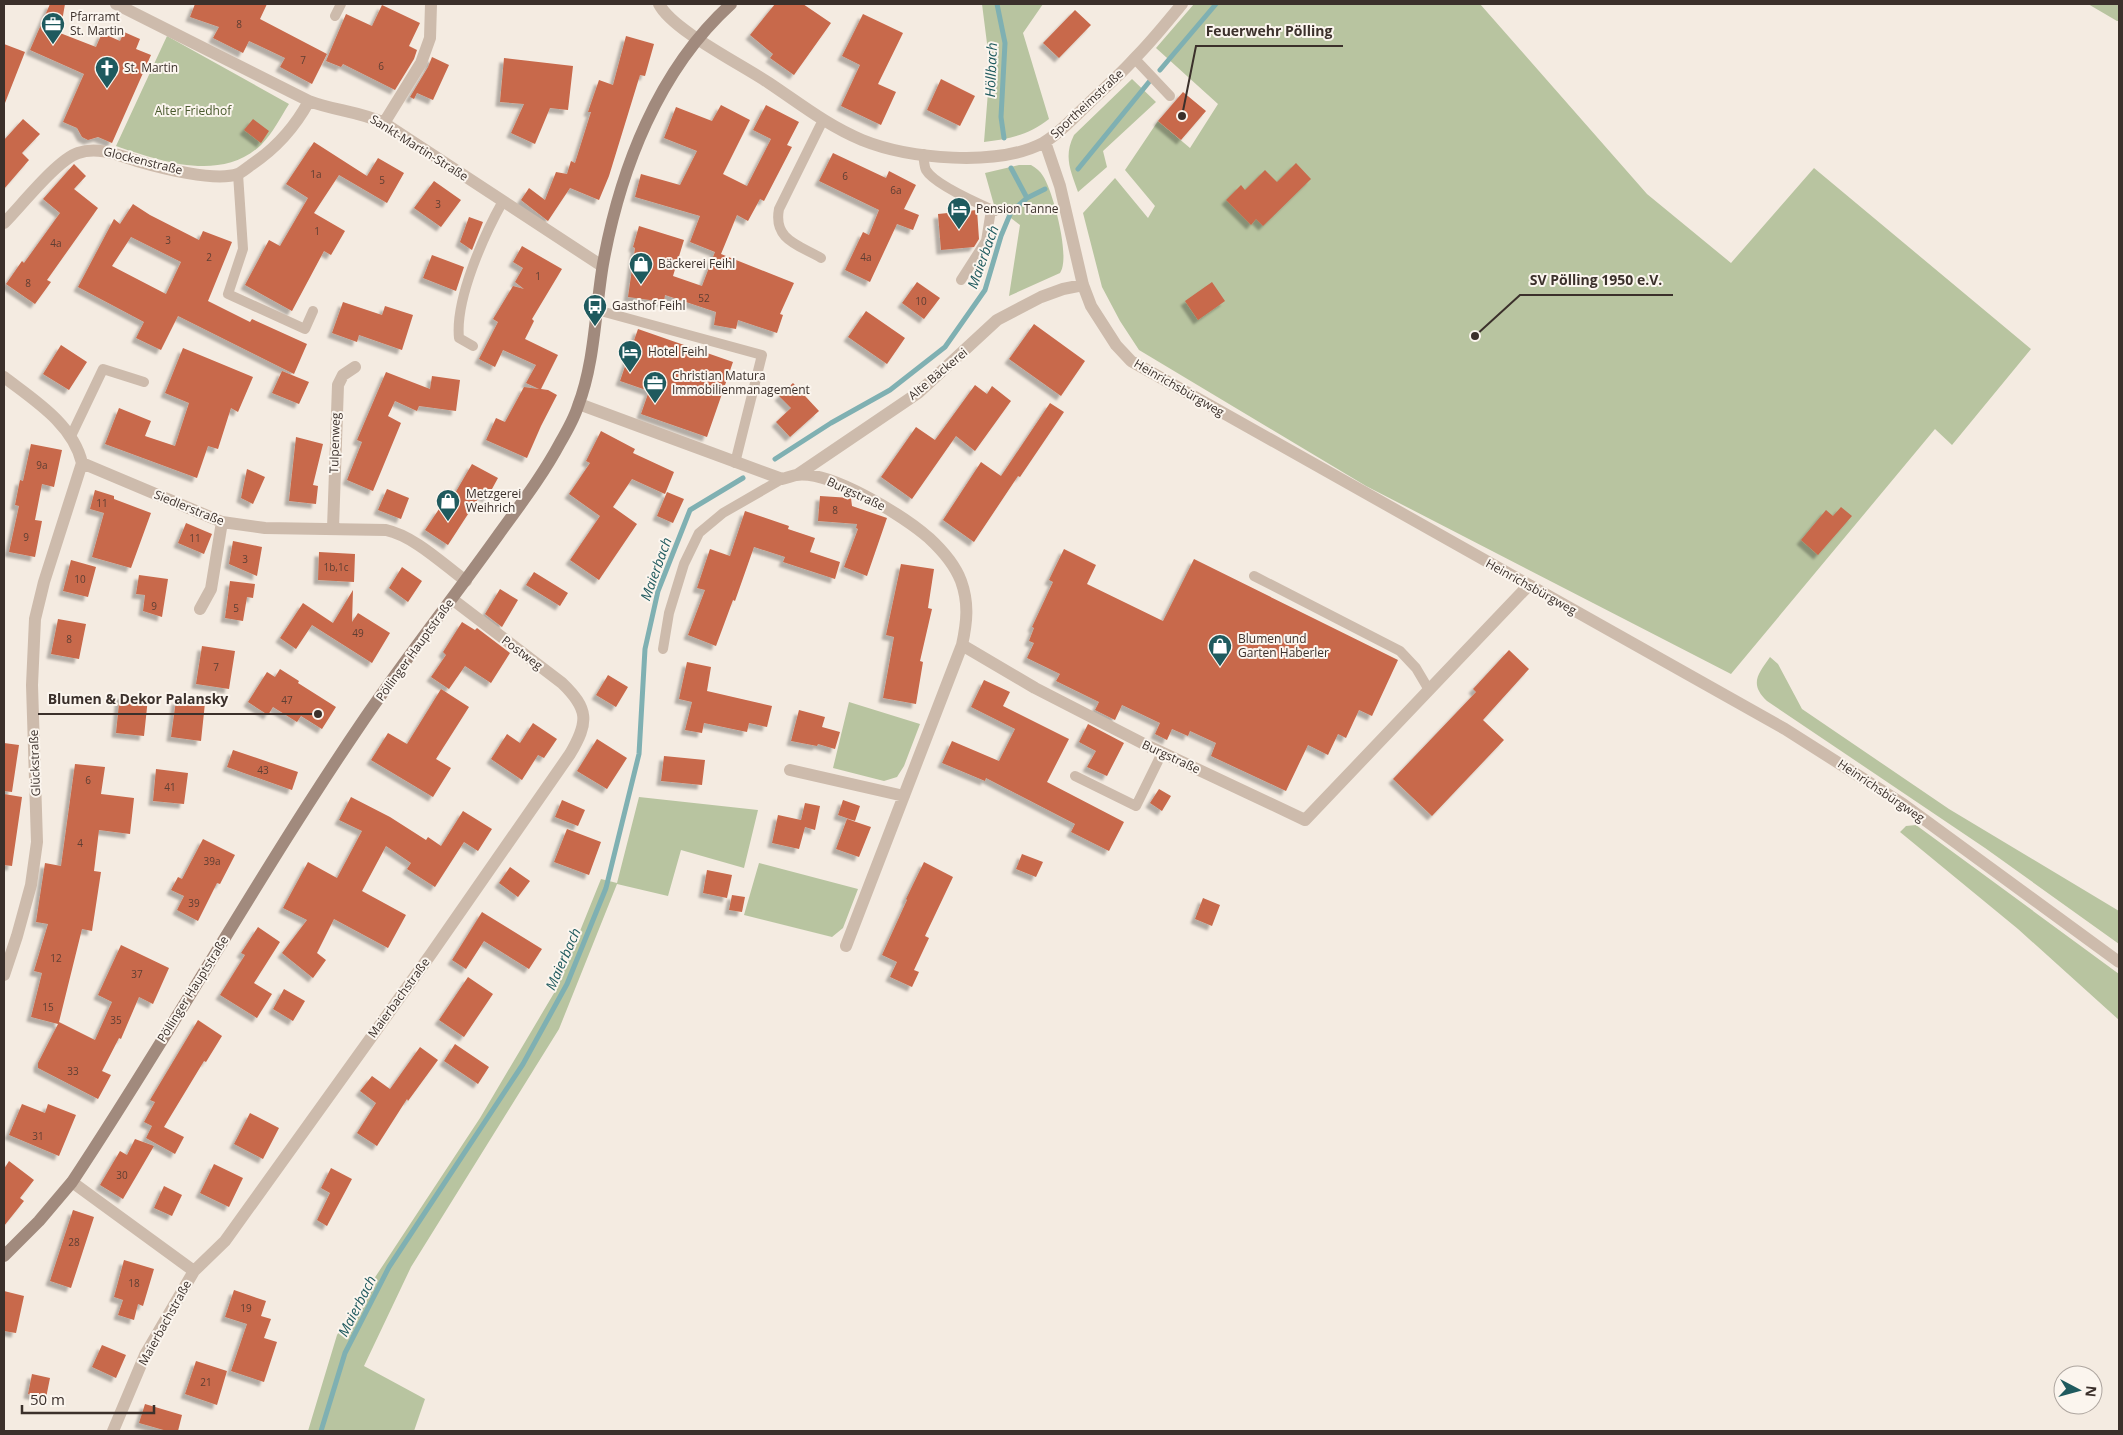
<svg xmlns="http://www.w3.org/2000/svg" width="2123" height="1435" font-family="'Open Sans',sans-serif">
<defs>
<filter id="shadow"><feDropShadow dx="-4.5" dy="4.5" stdDeviation="1" flood-color="#0004"/></filter>
</defs>
<rect width="100%" height="100%" fill="#f4ebe1"/>
<path fill="#b8c4a0" d="M982,4H1043L1023,33L1049,119C1029,135 1009,139 984,142L990,67Z
M1194,4H1480L1647,194L1731,263L1814,168L2031,349L1952,445L1935,429L1731,674L1366,486L1139,350L1120,321L1102,287L1083,213L1115,178L1148,218L1155,206L1125,170L1158,121L1190,148L1218,104L1156,48Z
M2088,4H2119V21H2117Z
M167,36L289,104C280,118 273,133 261,145C221,183 160,161 116,146Z
M1132,79L1156,102L1103,151L1107,167L1078,192C1071,171 1063,157 1074,135Z
M1019,165H1031C1036,168 1040,171 1043,176C1053,191 1071,258 1060,273L1009,296L1020,225L994,205L985,173Z
M1770,657L1778,664L1802,709L1949,809L2119,911V944L1985,848L1767,701C1749,684 1758,674 1770,657Z
M849,702L920,724L904,766L897,777L884,781L833,768Z
M639,797L758,810L744,868L681,850L668,896L617,884L559,1029L411,1267L364,1366L425,1399L414,1431H308L337,1335L480,1118L557,988L601,879L617,883Z
M1916,825L2119,974V1020L2018,929L1900,832L1906,826Z
M759,863L858,889L843,928L832,937L744,915Z"/>
<g fill="none" stroke-linecap="round" stroke-linejoin="round">
<path stroke="#7fb0b2" stroke-width="5" d="M997,4L1005,43L1001,117L1004,138
M1160,70L1216,4
M1011,168L1027,198
M1078,169L1149,82
M775,459L831,423L890,390L945,347L985,290L1001,236L1011,212L1027,198L1045,189
M321,1431L345,1353L389,1267L523,1064L567,984L606,888L639,754L645,649L658,591L690,510L743,478"/>
</g>
<path fill="#c8694b" fill-rule="evenodd" filter="url(#shadow)" d="M50,4H65L60,33L96,47L102,33L120,41L124,32L140,39L136,49L151,55L112,143L98,137L88,140L82,137L77,128L63,122L84,74L30,50Z
M195,4H267L260,19L327,54L312,84L280,67L285,58L249,41L243,53L213,38L219,27L190,17Z
M775,4H803L831,23L794,75L770,58L773,54L750,35Z
M382,5L420,23L409,46L417,50L414,59L395,90L343,64L341,67L326,61L346,14L372,26Z
M1075,10L1091,25L1059,58L1043,43Z
M863,14L903,33L878,84L896,92L881,125L841,106L860,65L842,56Z
M626,36L654,44L645,76L640,75L609,176L599,200L570,188L548,221L521,200L529,188L545,200L556,172L567,174L571,161L575,163L591,112H588L599,80L613,85Z
M4,44L25,52L5,103H4Z
M432,57L449,65L433,100L417,93L414,99L410,97L428,67Z
M504,58L573,66L568,110L550,108L535,144L511,133L524,104L500,102Z
M941,79L975,96L960,126L927,110Z
M1183,92L1206,111L1181,140L1158,121Z
M721,105L750,120L723,174L747,186L771,139L753,130L766,105L799,122L787,145L792,147L764,201L760,199L748,221L737,215L721,254L794,283L780,314L783,315L777,333L738,320L736,329L714,325L716,312L665,295L664,302L628,297L635,248L633,247L639,226L684,240L673,276L702,286L715,252L690,242L700,216L635,197L641,174L680,185L697,151L664,138L676,107L712,121Z
M23,119L40,134L22,153L29,160L4,189V140Z
M253,119L269,131L261,143L244,130Z
M314,142L367,176L378,158L404,173L387,203L339,175L314,213L345,231L331,255L324,251L292,311L245,285L269,240L280,246L308,198L286,184Z
M833,153L886,178L889,171L916,185L904,209L919,215L913,230L897,224L870,282L845,270L863,232L869,235L879,210L819,181Z
M1296,163L1311,179L1263,226L1256,219L1251,225L1226,200L1241,185L1245,190L1265,170L1277,182Z
M74,164L86,176L74,189L98,208L47,280L51,282L35,304L6,284L22,261L24,263L60,213L43,199Z
M434,181L461,200L441,227L414,208Z
M133,204L150,215L199,240L203,231L232,242L208,301L250,322L252,319L307,344L294,374L178,316L161,350L136,338L144,322L78,287L114,219L120,224ZM131,237L181,262L166,294L112,266Z
M977,210L979,239L974,247L941,250L938,214Z
M469,217L483,222L472,250L460,242Z
M522,246L562,269L532,319L534,321L525,339L558,355L541,389L548,390L557,395L541,426L527,458L486,440L496,418L505,422L524,387L539,389L526,383L536,365L503,350L495,367L479,359L498,322L493,319L513,286L524,289L515,282L523,268L513,262Z
M432,255L464,267L456,291L423,278Z
M917,282L940,298L924,319L902,303Z
M1212,282L1225,301L1198,320L1185,301Z
M343,302L382,315L385,306L413,315L402,350L359,335L357,342L332,333Z
M866,311L905,338L887,364L848,337Z
M1034,324L1085,361L1061,396L1009,359Z
M638,329L733,362L707,437L641,414L649,391L620,381Z
M61,345L87,362L69,390L43,374Z
M183,348L253,377L238,412L231,408L218,449L208,446L197,478L105,444L119,408L151,421L145,436L175,446L189,403L165,393Z
M282,371L309,382L299,404L272,393Z
M386,372L430,389L432,376L460,380L456,411L419,406L417,411L395,401L388,416L401,423L373,491L347,480L362,442L357,440Z
M793,383L819,411L790,437L776,422L791,408L779,396Z
M975,385L987,394L992,386L1011,401L975,451L956,436L912,499L881,477L916,427L935,440Z
M1050,403L1064,412L1020,477L1018,476L974,542L943,520L981,462L1001,476Z
M601,431L635,449L633,453L674,472L665,494L632,479L613,507L637,524L599,580L570,560L600,516L569,494L590,463L586,461Z
M296,437L323,444L313,485L318,486L316,504L289,501Z
M31,444L62,450L54,487L42,484L35,520L42,521L35,557L9,552L19,506L15,505L20,480L23,481Z
M472,464L498,478L487,498L481,494L448,545L425,530L439,509L443,511L454,495Z
M247,469L265,477L253,504L241,498Z
M387,489L409,498L401,519L378,510Z
M95,490L114,496V499L151,513L131,568L92,557L104,513L90,509Z
M667,492L684,499L673,523L657,516Z
M820,496L851,498L852,506L887,518L867,576L844,567L858,529L856,528L857,524L818,521Z
M1841,507L1852,516L1818,555L1801,540L1826,510L1833,516Z
M745,511L789,526L788,529L815,538L810,552L840,562L835,579L783,562L785,557L754,547L735,601L733,600L716,646L688,635L705,590L697,588L710,549L730,556Z
M186,523L212,534L204,554L178,543Z
M233,541L262,547L257,576L229,564Z
M1064,549L1096,565L1087,584L1163,621L1194,559L1398,660L1372,716L1359,710L1346,738L1338,734L1328,755L1308,745L1286,791L1211,756L1216,743L1190,731L1188,736L1172,729L1167,740L1155,734L1160,723L1122,705L1115,720L1095,710L1099,702L1056,681L1060,674L1027,658L1034,643L1029,641L1034,628L1032,627L1053,582L1049,580Z
M319,552L355,554L354,582L318,580Z
M71,560L96,567L88,597L63,591Z
M901,564L934,569L928,608L932,609L920,661L923,662L916,704L883,698L894,637L886,635Z
M402,567L422,581L408,602L389,588Z
M534,572L568,593L560,606L526,585Z
M139,575L168,579L162,617L143,611L145,595L136,594Z
M230,581L255,584L253,598L247,597L243,621L225,618Z
M500,589L518,600L502,627L485,614Z
M353,590L352,622L358,613L390,633L372,663L312,625L296,649L280,638L303,603L333,623Z
M58,619L86,624L79,659L51,654Z
M462,622L475,630L477,628L510,653L491,683L465,666L449,689L431,677L446,655L443,652Z
M202,646L235,651L229,689L196,684Z
M1509,650L1529,669L1483,720L1504,740L1432,816L1393,779L1476,692L1473,689Z
M687,662L711,667L707,691L772,706L767,727L749,723L747,732L704,723L702,733L685,730L692,702L679,699Z
M280,669L299,681L298,683L336,707L322,729L301,716L297,722L273,707L268,715L248,702L267,672L275,677Z
M608,675L628,687L616,707L596,695Z
M984,680L1010,692L1003,706L1069,739L1047,782L1124,822L1109,851L1071,832L1075,824L986,778L985,781L942,763L952,741L999,761L1015,729L971,707Z
M441,689L469,707L436,759L451,768L433,797L371,760L388,733L407,744Z
M120,694L148,698L144,736L116,733Z
M176,700L205,703L201,741L171,737Z
M799,710L825,717L822,727L840,732L835,749L818,744L817,746L791,741Z
M533,723L557,739L544,758L538,755L522,780L491,759L507,734L520,743Z
M1088,724L1124,743L1107,776L1087,767L1096,751L1079,742Z
M597,739L627,758L607,789L577,771Z
M4,743L19,745L12,792L4,791Z
M233,750L298,772L292,790L227,767Z
M664,756L705,760L702,785L661,781Z
M75,764L105,767L101,794L134,798L130,834L99,830L94,871L101,872L92,931L82,929L59,1022L95,1040L112,1002L98,995L121,945L169,968L153,1004L139,997L121,1039L119,1038L102,1071L111,1075L98,1099L38,1068V1063L58,1024L31,1017L42,973L34,971L48,924L36,922L45,863L61,866Z
M156,769L188,773L184,804L153,801Z
M1159,789L1171,796L1162,811L1150,803Z
M4,794L22,797L12,866L4,865Z
M351,797L390,817L426,840L428,837L441,846L463,811L492,829L478,851L464,842L435,887L407,869L411,863L386,846L362,891L406,915L388,948L334,919L317,953L326,960L313,978L282,953L307,920L283,908L308,862L337,878L362,831L339,820Z
M562,800L585,810L578,826L555,817Z
M843,800L860,806L855,821L838,815Z
M805,803L820,806L815,830L805,827L799,849L772,843L778,815L801,820Z
M847,819L871,827L859,857L836,849Z
M567,829L601,842L589,875L554,862Z
M203,839L235,855L220,884L217,883L198,921L177,910L184,896L171,890L178,877L182,879Z
M1022,854L1043,862L1036,877L1016,869Z
M924,862L953,877L925,936L929,938L914,970L919,972L912,987L890,977L897,962L882,955L907,900L906,899Z
M510,867L530,881L518,897L499,883Z
M707,870L732,875L727,898L703,893Z
M732,895L745,897L742,912L729,910Z
M1203,898L1220,905L1212,926L1195,919Z
M482,912L542,949L529,969L484,941L466,969L452,960Z
M258,927L280,942L254,983L272,994L257,1018L220,995L245,955L241,953Z
M468,977L493,994L464,1037L439,1020Z
M284,989L305,1001L293,1021L273,1009Z
M198,1020L222,1036L206,1062L204,1061L164,1127L184,1137L175,1154L146,1138L152,1126L144,1122L155,1102L150,1100Z
M455,1044L489,1067L478,1084L444,1061Z
M420,1047L438,1060L408,1101L407,1099L377,1146L357,1133L376,1103L360,1091L372,1076L390,1089Z
M22,1104L45,1113L48,1104L76,1115L59,1156L9,1135Z
M250,1113L279,1128L263,1159L234,1144Z
M135,1139L154,1146L123,1199L100,1185L120,1151L127,1155Z
M9,1161L34,1180L20,1198L24,1201L4,1226V1169Z
M214,1164L243,1178L229,1207L200,1193Z
M331,1168L352,1179L327,1226L317,1220L330,1193L321,1188Z
M164,1186L182,1195L172,1216L154,1208Z
M73,1210L94,1217L71,1288L50,1281Z
M124,1260L154,1269L143,1306L138,1304L134,1320L118,1315L123,1300L114,1297Z
M234,1290L266,1301L261,1316L271,1319L264,1338L277,1342L264,1382L231,1371L247,1324L225,1317Z
M4,1291L24,1296L16,1333L4,1331Z
M102,1345L126,1355L116,1378L92,1367Z
M196,1361L227,1371L217,1405L185,1394Z
M32,1374L50,1378L46,1398L28,1394Z
M145,1404L182,1415L178,1431H167L139,1423Z"/>
<g fill="none" stroke-linecap="round" stroke-linejoin="round">
<path stroke="#cdbbac" stroke-width="10" d="M335,16L341,4
M1135,59L1170,96
M923,154C924,159 924,166 926,170C934,184 979,204 995,211
M238,174L243,249L228,294L305,329L313,311
M821,258C799,245 773,240 779,209L823,120
M961,280L986,241L991,210
M597,310L762,355L735,463
M473,346L459,338C455,299 484,235 503,201
M71,436L103,369L144,382
M1254,576L1400,651L1416,668L1429,690
M663,649L669,613L684,564L699,533L723,513L782,479
M1075,776L1136,806L1162,753"/>
<path stroke="#cdbbac" stroke-width="12" d="M116,4L309,101C335,111 358,111 384,123L602,266
M659,4C672,30 741,64 769,83C799,103 828,126 862,140C909,159 997,167 1043,143C1059,134 1073,118 1086,106C1102,90 1120,75 1135,58C1152,41 1167,22 1182,4
M384,123L421,63L430,38L431,4
M1045,142L1060,186L1083,285L1091,306L1116,345L1131,361L1785,729L1903,804L2119,962
M4,223C21,206 57,160 78,153C98,146 118,155 137,161C161,168 215,182 238,174C242,172 247,168 251,165C275,149 295,127 309,101
M4,377C34,400 73,424 82,463L222,522L265,528L386,530C414,536 443,564 466,581
M579,404L782,479C786,478 792,476 796,475C830,470 904,516 929,538C942,550 955,565 961,581C969,603 967,622 962,645L1035,688L1146,745L1305,820L1529,585
M797,475L918,393L997,320L1041,297L1063,289L1083,285
M333,528L338,385L343,375L355,367
M200,609L211,589L222,522
M790,770L904,796
M846,946L962,645
M4,975L17,936L31,885L37,842L32,685L35,619L44,582L82,463
M72,1182L194,1271
M113,1431L145,1355L194,1271L225,1241L431,954L570,754C589,722 589,709 562,683L452,599"/>
<path stroke="#a18a7d" stroke-width="12" d="M4,1256L39,1221L72,1182C173,1030 262,869 365,718C408,655 455,596 499,534C520,505 543,475 560,443C567,431 574,419 578,406C595,362 595,311 603,264C620,170 658,70 731,4"/>
</g>
<defs>
<g id="office-pin" transform="scale(1.25)"><path d="M0 17L-7.5 6A9.5 9.5 0 1 1 7.5 6Z" fill="#1f5a5e" stroke="#fbf5ee"/><path d="M-6-3h4V-5.5h4V-3h4V5H-6ZM-1-4.5V-3h2v-1.5ZM-6 0V1H6V0Z" fill="#fff"/></g>
<g id="church-pin" transform="scale(1.25)"><path d="M0 17L-7.5 6A9.5 9.5 0 1 1 7.5 6Z" fill="#1f5a5e" stroke="#fbf5ee"/><path d="M-1.2-6h2.4v3.5h3.3v2.4h-3.3V6h-2.4V-.1h-3.3v-2.4h3.3Z" fill="#fff"/></g>
<g id="hotel-pin" transform="scale(1.25)"><path d="M0 17L-7.5 6A9.5 9.5 0 1 1 7.5 6Z" fill="#1f5a5e" stroke="#fbf5ee"/><path d="M-6-4.5h1.5V1H6V5H4.5V3h-9V5H-6ZM-4 0a1.8 1.8 0 1 1 3.6 0ZM.5 0V-2.5h3Q6-2.5 6 0Z" fill="#fff"/></g>
<g id="shop-pin" transform="scale(1.25)"><path d="M0 17L-7.5 6A9.5 9.5 0 1 1 7.5 6Z" fill="#1f5a5e" stroke="#fbf5ee"/><path d="M-5-2.5h2.3a2.7 3.5 0 0 1 5.4 0H5L5.5 6h-11ZM-1.5-2.5h3a1.5 2.3 0 0 0-3 0Z" fill="#fff"/></g>
<g id="bus-pin" transform="scale(1.25)"><path d="M0 17L-7.5 6A9.5 9.5 0 1 1 7.5 6Z" fill="#1f5a5e" stroke="#fbf5ee"/><path d="M-5-6H5V4H4V6H2V4H-2V6H-4V4H-5ZM-3.5-4V0h7V-4ZM-3.5 1.2v1.5H-2V1.2ZM2 1.2v1.5H3.5V1.2Z" fill="#fff"/></g>
</defs>
<g fill-rule="evenodd">
<use href="#office-pin" x="53" y="24"/>
<use href="#church-pin" x="107" y="68"/>
<use href="#hotel-pin" x="959" y="209"/>
<use href="#shop-pin" x="641" y="264"/>
<use href="#bus-pin" x="595" y="306"/>
<use href="#hotel-pin" x="630" y="352"/>
<use href="#office-pin" x="655" y="383"/>
<use href="#shop-pin" x="448" y="501"/>
<use href="#shop-pin" x="1220" y="646"/>
</g>
<g text-anchor="middle" stroke-width="4" stroke-linejoin="round" paint-order="stroke">
<g font-size="10" fill="#5e3e33">
<text x="239" y="28">8</text>
<text x="303" y="64">7</text>
<text x="381" y="70">6</text>
<text x="316" y="178">1a</text>
<text x="845" y="180">6</text>
<text x="382" y="184">5</text>
<text x="896" y="194">6a</text>
<text x="438" y="208">3</text>
<text x="317" y="235">1</text>
<text x="168" y="244">3</text>
<text x="56" y="247">4a</text>
<text x="209" y="261">2</text>
<text x="866" y="261">4a</text>
<text x="538" y="280">1</text>
<text x="28" y="287">8</text>
<text x="704" y="302">52</text>
<text x="921" y="305">10</text>
<text x="42" y="469">9a</text>
<text x="102" y="507">11</text>
<text x="835" y="514">8</text>
<text x="26" y="541">9</text>
<text x="195" y="542">11</text>
<text x="245" y="563">3</text>
<text x="336" y="571">1b,1c</text>
<text x="80" y="583">10</text>
<text x="154" y="610">9</text>
<text x="236" y="612">5</text>
<text x="358" y="637">49</text>
<text x="69" y="643">8</text>
<text x="216" y="671">7</text>
<text x="287" y="704">47</text>
<text x="263" y="774">43</text>
<text x="88" y="784">6</text>
<text x="170" y="791">41</text>
<text x="80" y="847">4</text>
<text x="212" y="865">39a</text>
<text x="194" y="907">39</text>
<text x="56" y="962">12</text>
<text x="137" y="978">37</text>
<text x="48" y="1011">15</text>
<text x="116" y="1024">35</text>
<text x="73" y="1075">33</text>
<text x="38" y="1140">31</text>
<text x="122" y="1179">30</text>
<text x="74" y="1246">28</text>
<text x="134" y="1287">18</text>
<text x="246" y="1312">19</text>
<text x="206" y="1386">21</text>
</g>
<g font-size="12" fill="#3b302b" stroke="#fbf5ee" text-anchor="start">
<text x="70" y="21">Pfarramt<tspan x="70" dy="14">St. Martin</tspan></text>
<text x="124" y="72">St. Martin</text>
<text x="976" y="213">Pension Tanne</text>
<text x="658" y="268">Bäckerei Feihl</text>
<text x="612" y="310">Gasthof Feihl</text>
<text x="648" y="356">Hotel Feihl</text>
<text x="672" y="380">Christian Matura<tspan x="672" dy="14">Immobilienmanagement</tspan></text>
<text x="466" y="498">Metzgerei<tspan x="466" dy="14">Weihrich</tspan></text>
<text x="1238" y="643">Blumen und<tspan x="1238" dy="14">Garten Haberler</tspan></text>
</g>
<g font-size="12" fill="#3b302b" stroke="#fbf5ee">
<text transform="translate(1087 104) rotate(-43)" y="4">Sportheimstraße</text>
<text transform="translate(419 148) rotate(32)" y="4">Sankt-Martin-Straße</text>
<text transform="translate(143 161) rotate(14)" y="4">Glockenstraße</text>
<text transform="translate(938 374) rotate(-40)" y="4">Alte Bäckerei</text>
<text transform="translate(1179 388) rotate(30)" y="4">Heinrichsbürgweg</text>
<text transform="translate(335 443) rotate(-88)" y="4">Tulpenweg</text>
<text transform="translate(856 494) rotate(25)" y="4">Burgstraße</text>
<text transform="translate(189 508) rotate(22)" y="4">Siedlerstraße</text>
<text transform="translate(1531 587) rotate(29)" y="4">Heinrichsbürgweg</text>
<text transform="translate(415 650) rotate(-54)" y="4">Pöllinger Hauptstraße</text>
<text transform="translate(522 653) rotate(37)" y="4">Postweg</text>
<text transform="translate(1171 757) rotate(25)" y="4">Burgstraße</text>
<text transform="translate(35 763) rotate(-92)" y="4">Glückstraße</text>
<text transform="translate(1881 791) rotate(34)" y="4">Heinrichsbürgweg</text>
<text transform="translate(193 989) rotate(-58)" y="4">Pöllinger Hauptstraße</text>
<text transform="translate(399 998) rotate(-54)" y="4">Maierbachstraße</text>
<text transform="translate(165 1323) rotate(-61)" y="4">Maierbachstraße</text>
</g>
<g font-size="12" fill="#4a5a2e" stroke="#fbf5ee">
<text x="193" y="115">Alter Friedhof</text>
</g>
<g font-size="14" font-style="italic" fill="#1f5a5e" stroke="#fbf5ee">
<text transform="translate(991 70) rotate(-88)" y="5">Höllbach</text>
<text transform="translate(983 257) rotate(-70)" y="5">Maierbach</text>
<text transform="translate(656 569) rotate(-70)" y="5">Maierbach</text>
<text transform="translate(563 959) rotate(-66)" y="5">Maierbach</text>
<text transform="translate(357 1306) rotate(-63)" y="5">Maierbach</text>
</g>
</g>
<path fill="none" stroke="#3b302b" stroke-width="2" d="M1182 116L1196 46H1343M1475 336L1520 295H1673M318 714L239 714H38"/>
<g fill="#3b302b" stroke="#fbf5ee" stroke-width="2">
<circle cx="1182" cy="116" r="5"/>
<circle cx="1475" cy="336" r="5"/>
<circle cx="318" cy="714" r="5"/>
</g>
<g font-size="14" text-anchor="middle" font-weight="bold" fill="#3b302b" stroke="#fbf5ee" stroke-width="4" stroke-linejoin="round" paint-order="stroke">
<text x="1269" y="36">Feuerwehr Pölling</text>
<text x="1596" y="285">SV Pölling 1950 e.V.</text>
<text x="138" y="704">Blumen &amp; Dekor Palansky</text>
</g>
<rect width="2123" height="1435" fill="none" stroke="#3b302b" stroke-width="10"/>
<g transform="translate(2078 1390) rotate(96)"><circle r="24" fill="#fbf5ee" stroke="#aea6a0"/>
<path d="M0-4L9 19L0 12L-9 19Z" fill="#1f5a5e"/>
<text y="-8" font-size="14" font-weight="bold" text-anchor="middle" fill="#3b302b">N</text>
</g>
<path d="M22 1405v8h132v-8" fill="none" stroke="#3b302b" stroke-width="2.5"/>
<text x="30" y="1405" font-size="15" fill="#3b302b" stroke="#fbf5ee" stroke-width="4" paint-order="stroke">50 m</text>
</svg>
